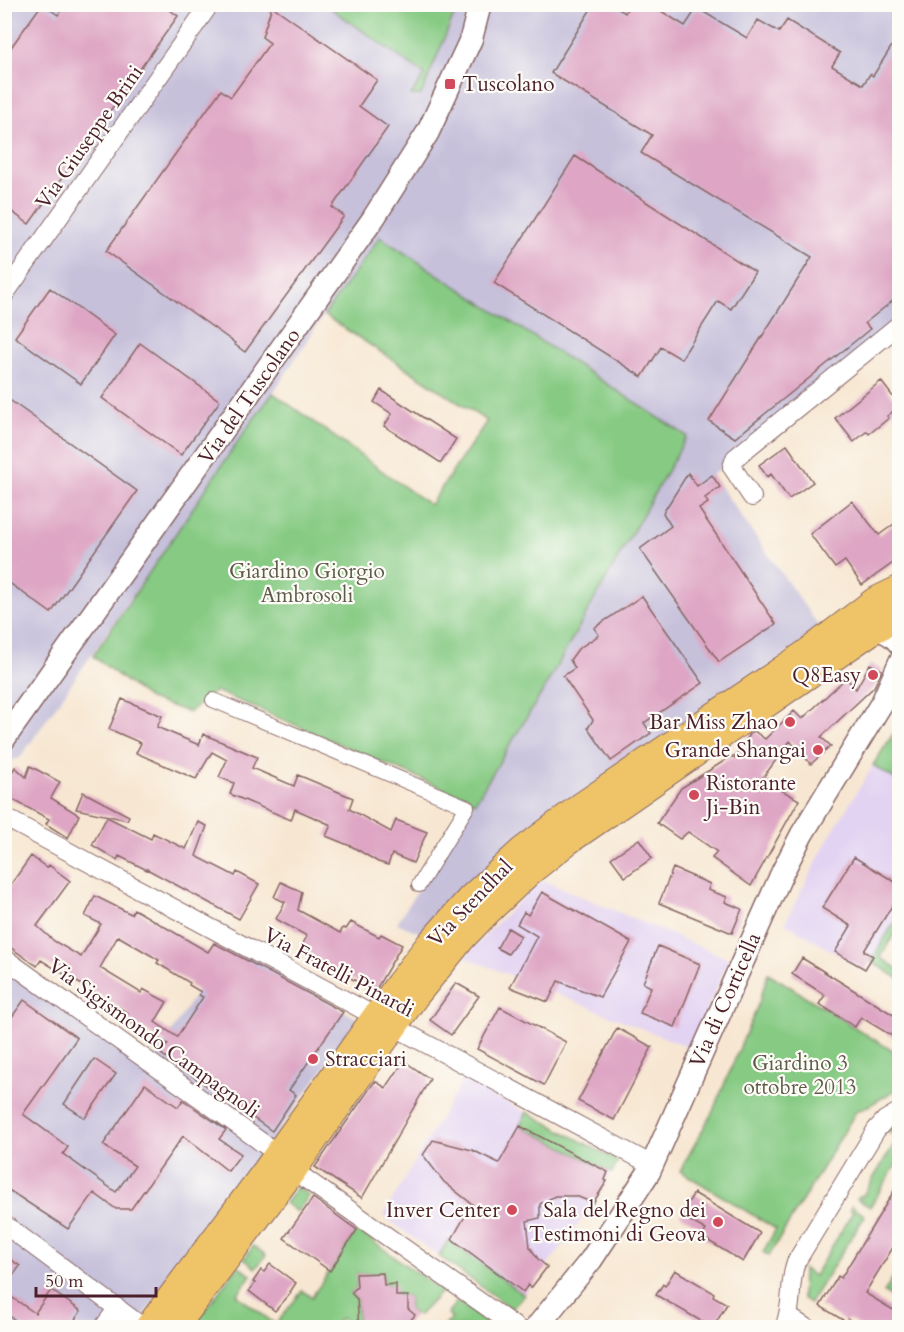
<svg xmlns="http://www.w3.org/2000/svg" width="904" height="1332" font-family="Cardo,serif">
<rect width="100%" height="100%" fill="#fdfcf7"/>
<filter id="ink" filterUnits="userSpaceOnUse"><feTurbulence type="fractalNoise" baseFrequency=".0167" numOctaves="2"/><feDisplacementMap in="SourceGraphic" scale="12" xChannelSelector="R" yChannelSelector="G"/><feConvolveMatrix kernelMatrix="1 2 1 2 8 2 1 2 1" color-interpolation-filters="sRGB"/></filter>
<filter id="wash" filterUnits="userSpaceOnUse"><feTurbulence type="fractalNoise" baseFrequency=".008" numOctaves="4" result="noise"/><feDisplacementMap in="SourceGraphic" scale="24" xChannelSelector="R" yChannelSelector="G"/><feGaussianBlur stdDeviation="1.35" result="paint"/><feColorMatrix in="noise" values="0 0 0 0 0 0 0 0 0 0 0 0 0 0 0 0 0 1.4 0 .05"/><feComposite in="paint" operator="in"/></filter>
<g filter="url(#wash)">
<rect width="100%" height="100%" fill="#f7e7d2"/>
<path fill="#e3d3f2" d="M899,723V914L865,971L785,923L828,839Z
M542,880L729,959L690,1048L465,957L504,916Z
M463,1079L618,1161L570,1237L512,1309L383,1216Z"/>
<path fill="#c6c0da" d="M5,5H899V323L712,475L820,628L423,934L397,923L541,694L686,436L380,238L324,315L273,393L20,758L5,762Z
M228,942L359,1020L135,1327H5L4,957L153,1061Z"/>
<path fill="#86ca83" stroke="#687457" stroke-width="1.5" d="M326,5H458L421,95H411L425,75Z
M380,237L687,436L541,694L475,802L216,691L189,712L149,699L93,656L247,428L273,393L430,505L487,421L324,315Z
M895,731L900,732L899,775L896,780L873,765Z
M899,914V927L880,957L899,970V979L871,961Z
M768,973L899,1055V1088L863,1109L857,1110L769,1256L763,1252L776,1229L680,1171L713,1111L760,1000Z
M527,1112L618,1161L612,1173L520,1125Z
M899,1123V1160L870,1207L857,1199L859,1195L862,1197L898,1138L887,1131Z
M297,1187L309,1196L297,1212L285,1203Z
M852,1206L865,1216L810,1303L802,1298L803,1269L814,1276L853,1212L850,1210Z
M357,1230L442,1291L419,1315H415L409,1309L408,1296H400L396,1294L395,1285H388L384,1282L383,1273L357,1274V1287L351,1293L357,1299L358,1319L354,1322L347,1323L341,1318L333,1327L238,1328L226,1318L218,1327L192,1328L238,1266L251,1275L237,1295L275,1324L277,1323L302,1291L312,1297Z
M448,1240L524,1295L512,1309L439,1256Z
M253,1246L266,1255L256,1268L244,1259Z
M899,1267V1302L884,1293Z
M457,1301L494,1327H443L452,1319L448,1313Z"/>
<g id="blocks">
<path fill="#dea6c4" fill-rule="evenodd" d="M42,4L58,15L65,4H162L178,16L29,224L4,206V57Z
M594,4H611L625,13L630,4H650L685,26L697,8L747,38L758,20L779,32L787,20L840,53L832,66L863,85L870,74L873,76L900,33V295L865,323L870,329L735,438L709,421L812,257L641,153L652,135L551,73Z
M272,6L377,80L359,106L388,127L332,207L344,216L245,352L234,344L235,343L106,251L221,90L231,97L270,43L262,37Z
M575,156L755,272L731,309L718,301L681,359L661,347L642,377L494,283Z
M50,288L115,335L81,384L15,337Z
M140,343L220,401L181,455L102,398Z
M881,381L900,406L887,416L889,418L869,434L867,431L854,442L835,418Z
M381,390L456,439L441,463L384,426L392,414L374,402Z
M4,396L137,491L51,613L4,579Z
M787,445L813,482L789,499L771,474L767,477L759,465Z
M688,473L697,486L712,475L720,487L705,498L708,503L699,509L776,624L719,662L640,549L671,526L663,513Z
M852,501L879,535L894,524L900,532V558L862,585L845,561L835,568L810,534Z
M642,596L703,683L644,723L651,733L611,761L588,728L593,720L563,676L575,668L570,660L578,649L599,635L594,628Z
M870,664L882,670L874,687L821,737L831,746L811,764L790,741L762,779L799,800L751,886L712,858L717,852L688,832L680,839L657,823L681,788L732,756L734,758L751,733L754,731L765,739L794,711L802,719L846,678L856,689Z
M122,699L162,716L157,727L199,745L203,734L257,757L252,768L294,786L298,775L353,798L349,809L391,832L396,820L427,832L413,863L392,854L388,865L378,862L353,847L326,836L331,825L295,809L291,820L230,794L234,783L219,777L227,760L212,752L196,779L136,753L141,743L109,729Z
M30,766L60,782L51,798L79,815L68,838L46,824L49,819L4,795V786L15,767L26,777Z
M83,792L129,816L127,820L76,809Z
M107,817L151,839L153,833L186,849L198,822L207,826L196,856L235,876L237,872L259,884L239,919L147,869V870L119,856L117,860L92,845Z
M639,839L652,858L625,877L611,858Z
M31,856L47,868L49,865L70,881L37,926L54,941L81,957L101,924L85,916L95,896L131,914L134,909L208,952L214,943L343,1012L289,1090L296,1095L272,1131L161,1054L168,1044L125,1019L128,1013L41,960L37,966L4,943V894ZM118,936L159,960L157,963L190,983L189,985L201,992L199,995L203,997L177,1037L155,1022L167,1002L143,989L141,993L100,968Z
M854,857L900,885V893L864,951L873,956L865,969L835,952L851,926L822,908Z
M673,868L710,884L708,890L727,897L725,902L742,909L732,933L659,903Z
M281,882L302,892L298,910L340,933L343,928L346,929L351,922L379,937L381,934L402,945L375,991L299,951L307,936L276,919L285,902L274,897Z
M542,892L631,942L600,997L558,981L548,1002L510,987L537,936L517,924L524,912L528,915Z
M508,928L521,936L508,954L497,948Z
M658,946L700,964L675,1027L640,1013L651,987L643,983Z
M802,958L900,1019V1041L861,1017L855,1027L819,1004L825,995L792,974Z
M456,983L479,996L451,1035L430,1020Z
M24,1000L77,1038L23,1114L68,1147L63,1154L116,1192L135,1166L103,1145L145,1084L178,1107L183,1100L226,1130L219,1139L241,1154L228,1171L183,1136L131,1209H116L94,1193L68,1229L4,1187V1028Z
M500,1007L566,1042L544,1085L477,1049Z
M617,1028L652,1047L614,1120L578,1101Z
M94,1059L116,1074L85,1118L64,1104Z
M404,1061L430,1079L362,1198L315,1167L375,1081L386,1088Z
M520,1126L608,1172L605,1180L607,1181L593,1203L576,1196H555L540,1204V1218L527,1221L530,1247L538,1259L547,1267L531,1288L528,1285L523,1292L452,1239L472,1204L444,1182L423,1155L433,1140L472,1150L499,1163Z
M900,1181V1236L865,1293L900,1314V1328H863L848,1319L846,1322L820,1306L838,1276L841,1278Z
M694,1193L760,1233L743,1262L702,1237L706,1230L680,1215Z
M313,1198L357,1230L330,1271L284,1238Z
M4,1255L20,1266L4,1288Z
M270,1264L296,1283L290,1292L291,1293L275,1311L249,1291L255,1283L253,1282L261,1270L264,1272Z
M675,1270L714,1293L713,1296L727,1304L713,1328L656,1295L663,1284L665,1286Z
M383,1273L384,1285L396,1284V1296H408V1309L415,1315L404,1328L396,1323H380L377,1328H359L357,1299L351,1293L357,1287L356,1274Z
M51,1290L81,1311L69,1328H26L4,1312V1292L35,1313Z"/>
</g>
</g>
<g filter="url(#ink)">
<use href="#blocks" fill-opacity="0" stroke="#876565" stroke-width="1.5"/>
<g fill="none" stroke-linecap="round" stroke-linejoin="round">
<g stroke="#876565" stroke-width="16">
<path id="pedestrian" d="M213,700L467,807L419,885
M790,1315L810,1328"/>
</g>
<g stroke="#876565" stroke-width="20">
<path id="minor" d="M4,295L210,4
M752,497L732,467L735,458L900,324
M4,817L652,1165
M4,958L278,1154
M293,1170L517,1328
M4,1224L144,1328
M103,1328L118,1308
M784,1328C794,1304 788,1284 796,1262L876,1130L885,1120L900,1111"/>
</g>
<g stroke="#876565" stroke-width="25">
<path id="tertiary" d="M873,630C884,629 893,635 900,644
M4,739L373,219L428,132L471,39L480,4
M536,1328L591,1260L649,1172L783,871L802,834L883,701L900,662"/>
</g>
<g stroke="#876565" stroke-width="29">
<path id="primary" d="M148,1328L266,1171L399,984L429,945L470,899L522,851L580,807L804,655L875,601L900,589
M174,1328L293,1170L415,996L462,938L488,911L528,873L568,841L873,630L889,622L899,620"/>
</g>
<use href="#pedestrian" stroke="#fff" stroke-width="14"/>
<use href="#minor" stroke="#fff" stroke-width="18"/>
<use href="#tertiary" stroke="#fff" stroke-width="22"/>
<use href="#primary" stroke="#efc469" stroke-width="27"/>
</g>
</g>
<g fill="#d1495b" stroke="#fdfcf7" stroke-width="2">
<rect x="444" y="78" width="12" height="12" rx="3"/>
<circle cx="873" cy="675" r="6"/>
<circle cx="790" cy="722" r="6"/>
<circle cx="818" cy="750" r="6"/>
<circle cx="694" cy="795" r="6"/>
<circle cx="313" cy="1059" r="6"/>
<circle cx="512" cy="1210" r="6"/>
<circle cx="718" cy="1222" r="6"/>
</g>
<g text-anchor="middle" stroke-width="4.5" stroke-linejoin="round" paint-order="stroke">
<g font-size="21" fill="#4a1f2b" stroke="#fdfcf7" text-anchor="end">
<text x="462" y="91" text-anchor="start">Tuscolano</text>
<text x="861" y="682">Q8Easy</text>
<text x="778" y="729">Bar Miss Zhao</text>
<text x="806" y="757">Grande Shangai</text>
<text x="706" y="790" text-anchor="start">Ristorante<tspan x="706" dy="24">Ji-Bin</tspan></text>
<text x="325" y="1066" text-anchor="start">Stracciari</text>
<text x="500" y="1217">Inver Center</text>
<text x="706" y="1217">Sala del Regno dei<tspan x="706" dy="24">Testimoni di Geova</tspan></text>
</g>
<g font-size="21" fill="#4a1f2b" stroke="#fdfcf7">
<text transform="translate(89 137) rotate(-55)" y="7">Via Giuseppe Brini</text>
<text transform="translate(249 396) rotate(-55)" y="7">Via del Tuscolano</text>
<text transform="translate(470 903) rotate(-46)" y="7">Via Stendhal</text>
<text transform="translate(339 972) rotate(28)" y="7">Via Fratelli Pinardi</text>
<text transform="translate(725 1000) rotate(-66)" y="7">Via di Corticella</text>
<text transform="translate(154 1038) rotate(36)" y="7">Via Sigismondo Campagnoli</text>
</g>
<g font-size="21" fill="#5f5b4a" stroke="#fdfcf7">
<text x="307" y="578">Giardino Giorgio<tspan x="307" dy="24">Ambrosoli</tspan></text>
<text x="800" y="1070">Giardino 3<tspan x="800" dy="24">ottobre 2013</tspan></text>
</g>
</g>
<rect width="904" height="1332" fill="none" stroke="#fdfcf7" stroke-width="24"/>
<path d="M36 1287v9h120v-9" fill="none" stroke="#4a1f2b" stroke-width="3"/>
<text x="45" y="1287" font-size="18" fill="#4a1f2b" stroke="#fdfcf7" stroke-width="4.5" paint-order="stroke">50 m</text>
</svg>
